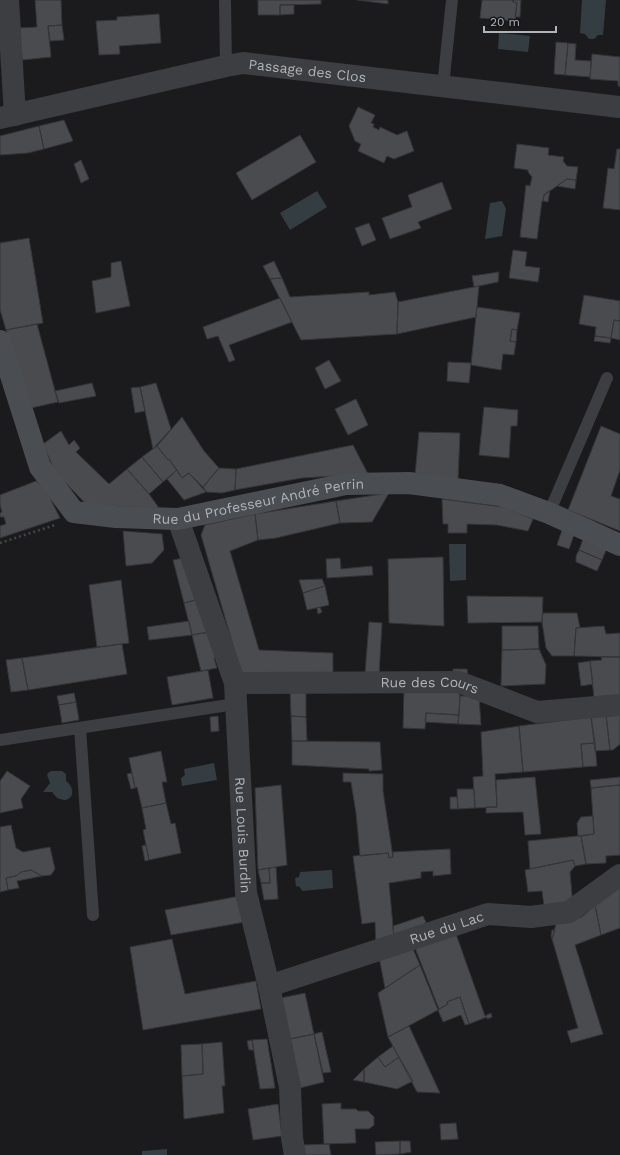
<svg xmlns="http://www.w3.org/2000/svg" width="620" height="1155" font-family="'Work Sans',sans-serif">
<rect width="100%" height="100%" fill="#1b1b1d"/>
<path fill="#343e42" d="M582,0H606L603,35H598L594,39H589L585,34L580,33Z
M499,33L530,36L528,52L498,49Z
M317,191L327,207L290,230L280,213Z
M502,201L506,209L502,236L485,239L490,203Z
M449,544H466V580L450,581Z
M214,763L217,780L182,786L181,778L185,775L184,769Z
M51,771H62L66,774V781C78,790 71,804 60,799C56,798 55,795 52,792H43L50,783L47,775L48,773Z
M332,870L333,888L302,891L300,887L296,886L295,878L299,877L300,872Z
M167,1149V1155H142V1151Z"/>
<path fill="#4a4b4f" stroke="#353538" d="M35,0H61L62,25L48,26L51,57L22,60L19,28L37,27Z
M258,0H321V4L280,5V15H258Z
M357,0H388V4Z
M482,0H513V2L517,3L515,21L480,18Z
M513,0H521L520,17H515L517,3L513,2Z
M280,5H294V14L280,15Z
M159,14L161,43L119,46L120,54L99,55L96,21L117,20V17Z
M62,25L64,40L50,41L48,26Z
M556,42L568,43L565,75L554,74Z
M568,43L576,44L575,60L591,61L590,77L565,75Z
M592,54L620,57V87L618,86V81L590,79Z
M358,107L375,115L371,123L374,124L373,127L379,130L380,127L397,135L407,131L414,151L394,159L387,156L384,163L358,151L361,144L355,141L349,126Z
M64,120L73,141L44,149L39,126Z
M39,126L44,149L28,153L0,155V136Z
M300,135L316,162L252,200L236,173Z
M517,144L549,148L548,155L564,157L563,161L567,166L578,167L576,180L567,179L544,195L543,201H542L537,239L520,237L526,185L530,186L532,177L528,172V170L514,168Z
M617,149H620V210L603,208L608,168L614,169Z
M81,160L89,179L81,183L74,164Z
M567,179L576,180L575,189L557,186Z
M442,182L452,209L418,222L421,228L390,239L382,218L412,207L408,195Z
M550,190L548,202L543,201L544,195Z
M369,223L376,240L362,246L355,228Z
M29,238L43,323L6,330L0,310V243Z
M513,250L527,252L525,266L540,268L538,282L509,278Z
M121,261L130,306L96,313L92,281L111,277V263Z
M274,261L282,278L270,279L263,266Z
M499,272L498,282L474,287L472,276Z
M282,278L290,297L369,292V295L395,292L398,302L397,334L301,340L270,279Z
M479,286L476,317L397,334L398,302Z
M584,295L620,301V321L614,320L611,338L595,336L596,327L579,324Z
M280,298L292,322L229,345L235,360L229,362L218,336L207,339L203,327Z
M477,307L520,313L517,330L512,329L510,341L516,342L514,355L503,354L501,370L471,365Z
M614,320L620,321V340L611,338Z
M37,324L58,402L31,408L6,330Z
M512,329L517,330L516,342L510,341Z
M595,336L611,338L610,343L594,341Z
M329,360L341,381L325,389L315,368Z
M448,362L471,363L469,383L447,381Z
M92,383L96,396L59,403L55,391Z
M156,383L171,429L153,449L140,387Z
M140,387L145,411L135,413L131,388Z
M356,399L368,425L348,435L335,409Z
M484,407L518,410L517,426H511L509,458L479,455Z
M182,417L204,451L219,468L203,487L189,473L182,478L169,459L168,460L157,446Z
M601,426L620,434V470L611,496L620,499V531L568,510Z
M61,431L69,445L74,440L80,448L76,452L109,484L127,469L149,494L159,508L88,506L55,472L43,444Z
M419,432L460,433L458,479L415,475Z
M353,445L368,474L302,478L235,490L236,469Z
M157,446L168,460L169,459L177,470L163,482L142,457Z
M142,457L163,482L149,494L127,469Z
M219,468L236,469L235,490L222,493L206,492L203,487Z
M177,470L182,478L189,473L206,492L184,500L167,479Z
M36,481L47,492L60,518L0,538V526L6,524L4,517H0V513L2,512L0,505V495Z
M389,493L372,522L340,523L336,501Z
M442,499L503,507L533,519L528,531L497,525L467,524V533H448V524H443Z
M336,501L340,523L276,538L258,540L255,514Z
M255,514L258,540L230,551L259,650L333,653V674L241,673L201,535L205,525Z
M562,530L574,535L569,549L557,545Z
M123,531L162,534L164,550L152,563L126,566Z
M583,539L607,548L602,560L579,550Z
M579,550L602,560L597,571L576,562V556Z
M188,557L199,599L184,603L173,560Z
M443,557L444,626L389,623L388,559Z
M340,558L341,569L372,566L373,575L327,578L326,559Z
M322,579L325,586L303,593L299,580Z
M121,580L129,643L97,647L89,585Z
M325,586L329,605L307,610L303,593Z
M467,596L543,597L542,622L468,623Z
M199,599L209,632L192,635L184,603Z
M320,607L322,612L318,614L317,608Z
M543,613H577L580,628H576L574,656H552L546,648L542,622Z
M189,621L192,635L149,640L147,627Z
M369,622L382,623L379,675L365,674Z
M502,626H538L539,649L502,650Z
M604,626L606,634L620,633V657L574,656L576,628Z
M209,632L217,658H214L217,668L201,671L192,635Z
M122,644L127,674L28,690L22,658Z
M539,649L546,665L545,684L501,686L502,650Z
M601,657H620V700L594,698L590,661L602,660Z
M22,658L28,690L11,692L6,660Z
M590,661L593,684L581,686L578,663Z
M453,669H467L468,678L453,673Z
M208,670L213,698L172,705L167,677Z
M290,687H306V717L291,716Z
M404,689L458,691L460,696L459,715L426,713L425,729L403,728Z
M74,693L76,702L59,705L57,696Z
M460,696H479L481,725L458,724Z
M76,702L79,720L62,723L59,705Z
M426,713L459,715L458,724L425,722Z
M620,713V744L613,750H610L606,715Z
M606,715L610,750L595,751L591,717Z
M218,716L219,731L211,732L210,717Z
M291,716L306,717L307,741H292Z
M591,717L595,743L581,744L583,767L523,772L519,726Z
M519,726L523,772L495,774L497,807L475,808L473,777L483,776L481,732Z
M292,741L380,742L382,770L369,771V769L292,765Z
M595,743L597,766L583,767L581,744Z
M161,751L167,782H162L166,803L142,808L137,787L135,788L129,758Z
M7,771L30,786L21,799L23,808L0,813V781Z
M132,773L135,788L131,789L127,774Z
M343,773L383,774V791L393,857L389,858L388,853L360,856L356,813L351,782H343Z
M535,777L541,834L525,835L523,812L486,813V807H497L496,780Z
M620,777V785L591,788L590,780Z
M281,785L287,865L258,870L255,788Z
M620,785V855L606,856V863L586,864L581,836L594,834L591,788Z
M457,789H474L475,808L458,809Z
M450,797H457L458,809H450Z
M166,803L171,824L175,823L181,853L149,860L143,830L146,829L142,808Z
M593,816L594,834L578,836L577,823L581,817Z
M11,825L16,848L23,852L50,847L55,869L51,875L42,876L31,870L21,872L16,876L6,878L8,890L0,892V827Z
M578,836H581L586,864L575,866L573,860L530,869L528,841Z
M146,845L149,860L145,861L142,846Z
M450,849L451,874L433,876V871L421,872V878L389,883L394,938L376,944L375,922L362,924L353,856L388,853L389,858L393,857V852Z
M573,860L575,866L570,872L573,907L544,906L542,891L528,892L525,870Z
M276,867L278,899L264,900L261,883H270L269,868Z
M269,868L270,883H261L258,870Z
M31,870L42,876L17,881L19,888L8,890L6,878L16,876L21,872Z
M620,885V928L601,935L595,905Z
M240,896L245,922L171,935L165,910Z
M595,905L601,935L575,945L603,1034L571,1043L567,1031L578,1028L552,939L556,924L582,917Z
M423,916L426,922L418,930L394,938L393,926Z
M552,930H555L552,939L551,936Z
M456,934L485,1016L491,1013L492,1017L487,1019V1017L469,1024L460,997L447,1002L448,1004L439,1009L415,948Z
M172,939L185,994L256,981L261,1009L143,1030L130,947Z
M413,949L420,965L385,988L379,957Z
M420,965L438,1010L388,1037L378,993Z
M305,993L314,1034L290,1039L281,998Z
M460,997L469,1024L465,1025L461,1015L443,1022L438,1010L448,1004L447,1002Z
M409,1026L440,1093L417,1092L388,1037Z
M322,1032L331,1072L323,1073L314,1034Z
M314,1034L324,1082L300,1088L290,1039Z
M267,1039L275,1088L260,1089L252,1040Z
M252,1040L254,1050H249L247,1041Z
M222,1042L225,1086H222L224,1113L184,1119L182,1076L203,1074L202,1044Z
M202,1044L203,1074L182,1076L181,1045Z
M393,1046L399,1057L385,1067L378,1057Z
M378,1057L385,1067L399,1057L413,1081L397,1089L364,1082V1069Z
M364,1069V1082L353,1080Z
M341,1103V1109H356L358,1111H368L374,1117V1125L369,1129H355L356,1143L324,1144L322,1104Z
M278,1104L282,1136L253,1140L248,1109Z
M456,1123L458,1139L441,1140L440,1124Z
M400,1141H410L411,1152L400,1154Z
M400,1141V1154L376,1155L375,1142Z
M329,1144L331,1155H304L303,1145Z"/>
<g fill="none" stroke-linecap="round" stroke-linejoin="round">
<path stroke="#424548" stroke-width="2.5" stroke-dasharray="2 3" stroke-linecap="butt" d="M0,543L55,525"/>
<path stroke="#3c3e41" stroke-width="12" d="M225,0L226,66
M443,86L452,0
M549,513L607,378
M80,728L93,915
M0,740L235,704"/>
<g stroke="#3c3e41" stroke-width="22">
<path d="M8,0L15,115"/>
<path id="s1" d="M0,118L226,66L243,63L620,107"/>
<path id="s2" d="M178,519L235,683L246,893L269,986L290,1087L292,1138L295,1155"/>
<path id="s3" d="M235,683L459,682L537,712L620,705"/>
<path id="s4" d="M269,986L488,914L531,917L569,912L620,875"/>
</g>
<path stroke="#4a4d51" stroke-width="22" id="s5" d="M0,341L40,467L74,512L116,517L178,519L346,484L409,483L500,495L549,513L620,545"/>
</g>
<g text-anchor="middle" stroke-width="3.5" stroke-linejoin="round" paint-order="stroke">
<g font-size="14" fill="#afb4bb" stroke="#161618">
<text dy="5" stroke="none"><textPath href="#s1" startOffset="314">Passage des Clos</textPath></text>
<text dy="5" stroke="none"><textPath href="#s5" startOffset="375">Rue du Professeur André Perrin</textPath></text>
<text dy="5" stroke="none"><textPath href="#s3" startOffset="195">Rue des Cours</textPath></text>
<text dy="5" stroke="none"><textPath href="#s2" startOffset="326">Rue Louis Burdin</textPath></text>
<text dy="5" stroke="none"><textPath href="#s4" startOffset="187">Rue du Lac</textPath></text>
</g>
</g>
<path d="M484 26v6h72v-6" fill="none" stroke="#afb4bb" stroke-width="2"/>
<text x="490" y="26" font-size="12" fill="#afb4bb" stroke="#161618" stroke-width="3" paint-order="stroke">20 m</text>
</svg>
